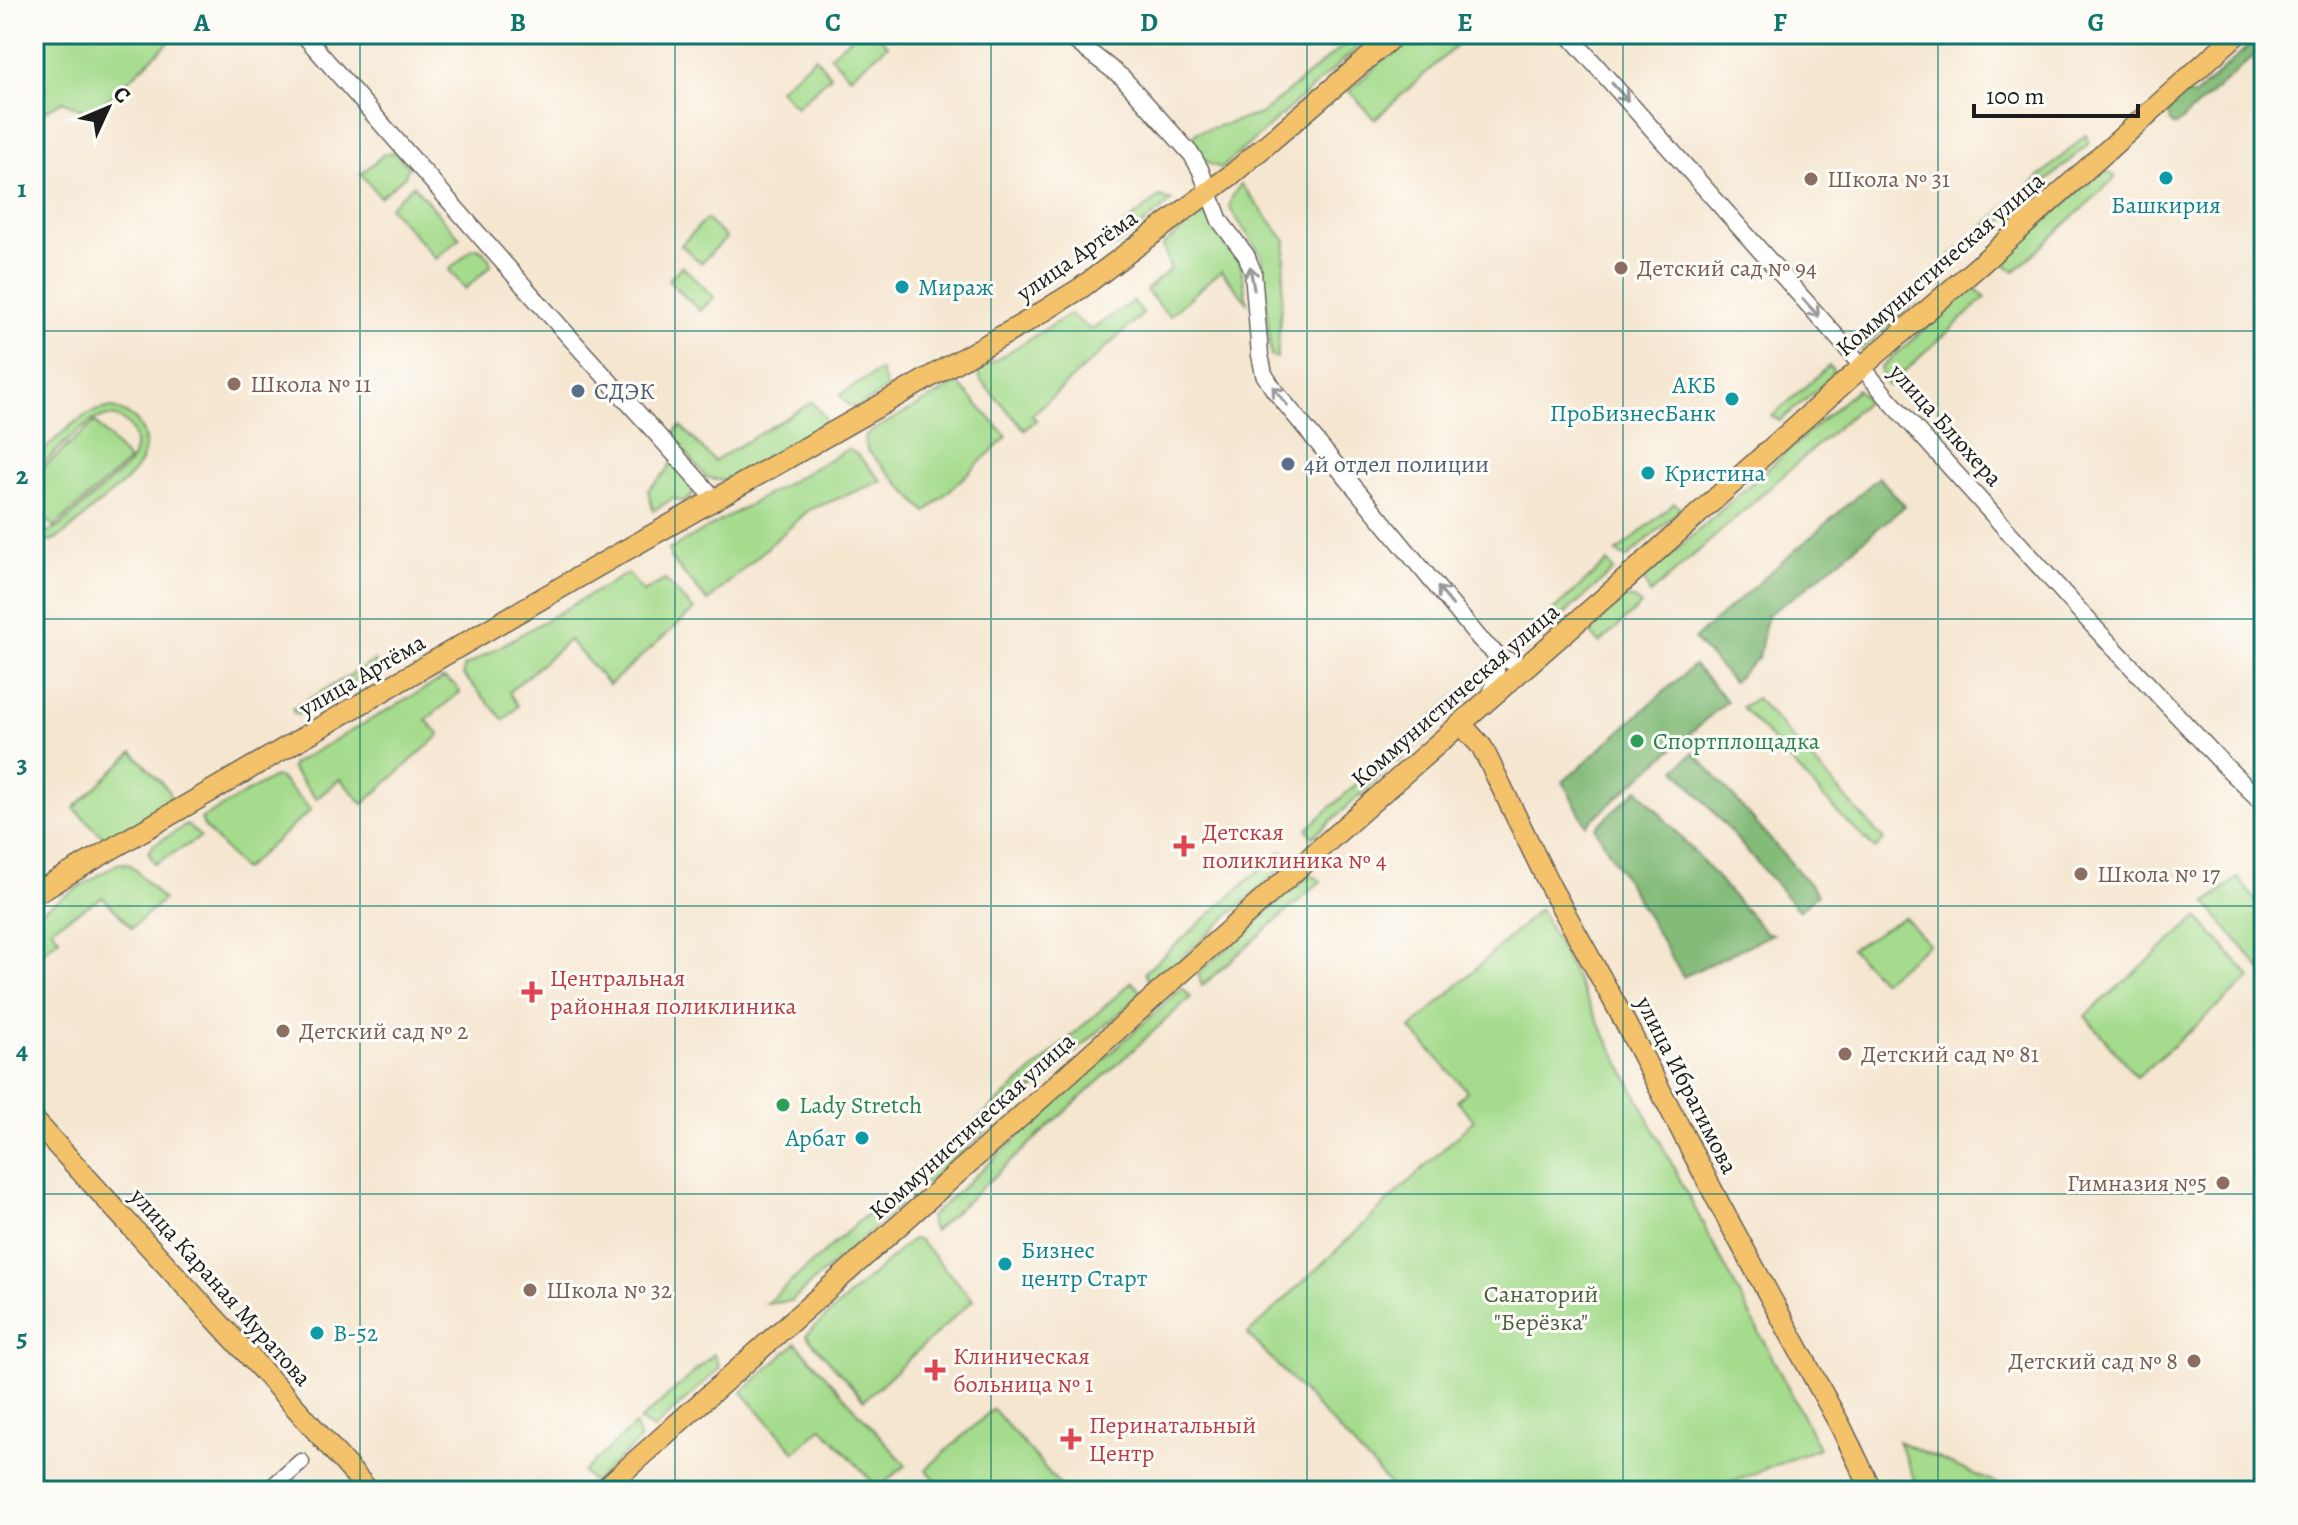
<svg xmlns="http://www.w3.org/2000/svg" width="2298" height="1525" font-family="Alegreya,serif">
<rect width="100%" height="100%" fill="#fdfcf7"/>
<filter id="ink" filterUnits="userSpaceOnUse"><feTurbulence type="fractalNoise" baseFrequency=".0125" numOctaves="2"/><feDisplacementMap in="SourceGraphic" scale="16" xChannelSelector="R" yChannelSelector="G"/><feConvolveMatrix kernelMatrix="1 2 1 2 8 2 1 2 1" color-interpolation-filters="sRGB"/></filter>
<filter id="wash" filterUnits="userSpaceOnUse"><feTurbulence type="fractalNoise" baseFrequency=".006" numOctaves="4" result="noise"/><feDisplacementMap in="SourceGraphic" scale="32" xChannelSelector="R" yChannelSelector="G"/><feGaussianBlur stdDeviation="1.8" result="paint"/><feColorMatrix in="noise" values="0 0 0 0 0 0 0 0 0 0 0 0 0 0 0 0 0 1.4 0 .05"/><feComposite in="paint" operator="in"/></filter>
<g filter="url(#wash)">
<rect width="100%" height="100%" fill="#f5e6d0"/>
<path fill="#a4db8c" stroke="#607c54" stroke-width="2" d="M34,34H194L188,39L174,37L92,115L63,101L44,112L34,122Z
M855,34H877L888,45L850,77L830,55Z
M1357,34L1364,42L1222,168C1205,164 1196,155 1192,139L1197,132L1261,114Z
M1419,34H1447L1457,45L1375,119L1349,91L1394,50Z
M815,57L831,76L796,107L779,89Z
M2086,135L2089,143L1976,245L1969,240Z
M395,152L408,166L405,176L380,197L361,174L384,154Z
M2103,169L2116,177L2014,272L2006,264L2008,254Z
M1241,184L1286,241L1277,358L1271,357L1262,256L1229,207L1233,195Z
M413,185L460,238L436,259L389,207Z
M1159,197L1172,201L1113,248L1107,249L1102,243Z
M1199,216L1208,217L1240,260L1247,302L1221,271L1169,316L1146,290L1170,269L1163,245Z
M706,219L726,238L701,263L681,245Z
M478,248C486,252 490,258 491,266L465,289L449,270L472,249Z
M1959,249L1965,256L1861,350L1853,345Z
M682,266L714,297L700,311L668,280Z
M1973,285L1985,298L1888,386L1882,379L1881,368Z
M1133,301L1143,314L1032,415L1036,420L1025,430L981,381L978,371L1070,314L1091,330Z
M1829,366L1836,374L1780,421L1772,416Z
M880,370L887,389L856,408L848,405L840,395Z
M958,383L1007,437L926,512L868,451L864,440L868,433Z
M1857,389L1867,401L1650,594L1644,579Z
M812,402L825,417V425L723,481L706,477L671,435L681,426L714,461Z
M112,408C124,411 135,416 141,428C158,462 118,487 96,506C84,516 72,530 58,538C50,542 42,542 34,541V532H49L60,526L126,467C148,443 127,406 96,419C80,426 49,459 34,472V460C55,441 82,407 112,408Z
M95,422L129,461L54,527L34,505V476Z
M848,449L858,455L882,481L809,510L708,601L671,559L669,550Z
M674,459L695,485L692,496L682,502L674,498L653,511L648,490L666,472Z
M1674,503L1681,509L1627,558L1616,553Z
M1607,562L1614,570L1521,653L1515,645Z
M628,573L643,592L665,580L694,610L609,685L569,640L509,692L518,706L504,720L463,675L464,667Z
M1624,597L1633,598L1641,605L1600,643L1588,631Z
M374,661L378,667L298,714L294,713L292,709Z
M444,678L455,685L460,692L426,720L440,735L363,804L340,779L316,799L291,768L293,764Z
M1477,679L1474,693L1397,762L1390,753Z
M1756,698L1884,840L1875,849L1837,812L1742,707Z
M133,752L169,791L170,797L165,806L107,841L74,808Z
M1379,763L1387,771L1313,837L1307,829Z
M279,777L311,810L243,870L204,826L201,819L272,778Z
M187,825L201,837L155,864L148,852L153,845Z
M1284,852L1288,859L1285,865L1154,983L1148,979L1145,972L1279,853Z
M125,863L131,865L163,900L132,928L103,897L51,928L59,938L34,960V915L117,864Z
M1311,874L1321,881L1202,986L1198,974Z
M2238,878L2264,911L2263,972L2206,903Z
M1540,909L1819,1448L1710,1491H1396L1248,1334L1474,1120L1457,1101L1467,1091L1411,1029Z
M1904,917L1929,944L1882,981L1851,949Z
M2198,917L2251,978L2137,1077L2085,1016Z
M1132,982L1142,993L926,1184L920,1180L917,1174Z
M1182,988L1191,997L934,1231L931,1225L930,1217Z
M894,1190L900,1205L791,1301L766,1304Z
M912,1239L919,1240L973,1300L864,1400L806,1335Z
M796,1343L906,1465L878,1488L822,1427L795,1452L742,1392Z
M714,1354L720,1368L654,1429L640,1421Z
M993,1409L1065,1491H945L926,1469Z
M635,1425L640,1440L593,1483L583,1472Z
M1898,1441L2013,1491H1920Z"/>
<path fill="#83bb78" stroke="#506c4a" stroke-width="2" d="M2252,34H2264L2262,49L2175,126L2170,122L2168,114L2173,103L2185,92L2194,96L2256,39Z
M1879,477L1905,506L1799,593L1767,615L1759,657L1733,682L1694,639Z
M1694,665L1727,701L1586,825L1563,782Z
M1694,752L1818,894L1799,911L1676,769Z
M1638,789L1765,932L1772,934L1683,977L1595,828Z"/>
</g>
<g filter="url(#ink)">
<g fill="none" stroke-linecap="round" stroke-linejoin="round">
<g stroke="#68635b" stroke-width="19">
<path id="minor" d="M303,34L530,293L715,499
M1066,34L1123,78L1192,155L1200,169L1220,221L1246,255L1253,272L1260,355L1264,374L1274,390L1479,638C1494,654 1505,662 1527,666
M1568,34L1845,346L1886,396L2096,629L2224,765L2264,804
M1491,697L1496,671V656
M268,1491L301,1462"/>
</g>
<g stroke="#68635b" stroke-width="23">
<path id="major" d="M1461,724L1482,747L1550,886L1616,1005L1721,1207L1841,1427L1872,1491
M34,894L596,567L1023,324L1081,288L1231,175L1396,34
M34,1120L281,1391L369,1491
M602,1491L1400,777L1628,577L1863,366L1982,263L2237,34"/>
</g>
<use href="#minor" stroke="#fff" stroke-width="16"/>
<use href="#major" stroke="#f3c26a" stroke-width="20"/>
</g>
<defs><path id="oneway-shaft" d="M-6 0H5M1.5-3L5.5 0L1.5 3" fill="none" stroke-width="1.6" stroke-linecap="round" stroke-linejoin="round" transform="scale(2)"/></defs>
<g stroke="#999">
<use href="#oneway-shaft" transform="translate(1620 92) rotate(48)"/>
<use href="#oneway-shaft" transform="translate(1252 278) rotate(-100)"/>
<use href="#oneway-shaft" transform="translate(1811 308) rotate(48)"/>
<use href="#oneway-shaft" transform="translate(1280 396) rotate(-128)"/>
<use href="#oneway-shaft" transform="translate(1445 596) rotate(-129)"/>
</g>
</g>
<path fill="none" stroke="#0f766e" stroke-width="2" stroke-opacity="0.55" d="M360,34V1491M675,34V1491M991,34V1491M1307,34V1491M1623,34V1491M1938,34V1491M34,331H2264M34,619H2264M34,906H2264M34,1194H2264"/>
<g fill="#0f9aa8" stroke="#fdfcf7" stroke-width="3">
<circle cx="2166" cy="178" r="8"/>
<circle cx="902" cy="287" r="8"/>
<circle cx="1732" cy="399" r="8"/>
<circle cx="1648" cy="473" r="8"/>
<circle cx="862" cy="1138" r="8"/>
<circle cx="1005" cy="1264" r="8"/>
<circle cx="317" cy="1333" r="8"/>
</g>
<g fill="#8d6e63" stroke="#fdfcf7" stroke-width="3">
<circle cx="1811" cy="179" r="8"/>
<circle cx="1621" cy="268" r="8"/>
<circle cx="234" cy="384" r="8"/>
<circle cx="2081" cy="874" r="8"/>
<circle cx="283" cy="1031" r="8"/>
<circle cx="1845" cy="1054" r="8"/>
<circle cx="2223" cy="1183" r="8"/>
<circle cx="530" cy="1290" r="8"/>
<circle cx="2194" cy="1361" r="8"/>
</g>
<g fill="#5c6f8a" stroke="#fdfcf7" stroke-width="3">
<circle cx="578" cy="391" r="8"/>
<circle cx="1288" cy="464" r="8"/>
</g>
<g fill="#2e9e5b" stroke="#fdfcf7" stroke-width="3">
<circle cx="1637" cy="741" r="8"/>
<circle cx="783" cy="1105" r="8"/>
</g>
<g fill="#e0444e" stroke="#fdfcf7" stroke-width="3">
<path d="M1180 834h8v8h8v8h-8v8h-8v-8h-8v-8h8z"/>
<path d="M528 980h8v8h8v8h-8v8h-8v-8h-8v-8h8z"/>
<path d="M931 1358h8v8h8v8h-8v8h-8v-8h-8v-8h8z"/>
<path d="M1067 1427h8v8h8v8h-8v8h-8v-8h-8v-8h8z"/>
</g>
<g text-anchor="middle" stroke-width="6" stroke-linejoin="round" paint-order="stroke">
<g font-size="24" fill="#785e54" stroke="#fdfcf7" text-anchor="start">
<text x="1827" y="187">Школа № 31</text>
<text x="1637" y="276">Детский сад № 94</text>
<text x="250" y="392">Школа № 11</text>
<text x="2097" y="882">Школа № 17</text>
<text x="299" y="1039">Детский сад № 2</text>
<text x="1861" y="1062">Детский сад № 81</text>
<text x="2207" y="1191" text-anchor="end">Гимназия №5</text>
<text x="546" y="1298">Школа № 32</text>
<text x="2178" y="1369" text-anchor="end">Детский сад № 8</text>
</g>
<g font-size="24" fill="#0d838f" stroke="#fdfcf7" text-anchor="start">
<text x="2166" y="213" text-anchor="middle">Башкирия</text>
<text x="918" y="295">Мираж</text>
<text x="1716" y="393" text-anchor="end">АКБ<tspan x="1716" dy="28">ПроБизнесБанк</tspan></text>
<text x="1664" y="481">Кристина</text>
<text x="846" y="1146" text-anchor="end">Арбат</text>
<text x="1021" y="1258">Бизнес<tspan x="1021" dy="28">центр Старт</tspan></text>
<text x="333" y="1341">B-52</text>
</g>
<g font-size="24" fill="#1c1c1c" stroke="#fdfcf7">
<text transform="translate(1077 255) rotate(-35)" y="8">улица Артёма</text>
<text transform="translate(1940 264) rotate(-41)" y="8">Коммунистическая улица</text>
<text transform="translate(1946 425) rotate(48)" y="8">улица Блюхера</text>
<text transform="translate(362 675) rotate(-30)" y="8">улица Артёма</text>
<text transform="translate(1455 695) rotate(-41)" y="8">Коммунистическая улица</text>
<text transform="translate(1687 1085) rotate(63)" y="8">улица Ибрагимова</text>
<text transform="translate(972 1126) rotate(-42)" y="8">Коммунистическая улица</text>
<text transform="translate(221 1287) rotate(48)" y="8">улица Караная Муратова</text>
</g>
<g font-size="24" fill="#4e5e75" stroke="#fdfcf7" text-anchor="start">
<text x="594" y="399">СДЭК</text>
<text x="1304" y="472">4й отдел полиции</text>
</g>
<g font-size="24" fill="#27864d" stroke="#fdfcf7" text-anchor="start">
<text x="1653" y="749">Спортплощадка</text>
<text x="799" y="1113">Lady Stretch</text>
</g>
<g font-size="24" fill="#be3a42" stroke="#fdfcf7" text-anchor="start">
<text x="1202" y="840">Детская<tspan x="1202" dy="28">поликлиника № 4</tspan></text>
<text x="550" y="986">Центральная<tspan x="550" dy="28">районная поликлиника</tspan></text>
<text x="953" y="1364">Клиническая<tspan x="953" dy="28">больница № 1</tspan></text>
<text x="1089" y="1433">Перинатальный<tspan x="1089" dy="28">Центр</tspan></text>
</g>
<g font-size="24" fill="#4c5f43" stroke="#fdfcf7">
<text x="1541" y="1302">Санаторий<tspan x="1541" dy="28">"Берёзка"</tspan></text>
</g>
</g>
<rect width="2298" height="1525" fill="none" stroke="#fdfcf7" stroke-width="88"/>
<g transform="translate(108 108) rotate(46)" stroke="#fdfcf7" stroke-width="6" paint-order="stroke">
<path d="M0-6L14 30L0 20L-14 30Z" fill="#1c1c1c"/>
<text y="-12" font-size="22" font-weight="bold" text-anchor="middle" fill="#1c1c1c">С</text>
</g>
<path d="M1974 104v12h164v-12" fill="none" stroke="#1c1c1c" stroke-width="4"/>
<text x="1986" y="104" font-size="24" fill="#1c1c1c" stroke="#fdfcf7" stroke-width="6" paint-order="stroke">100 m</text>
<rect x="44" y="44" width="2210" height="1437" fill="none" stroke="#0f766e" stroke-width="3"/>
<g font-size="26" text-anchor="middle" font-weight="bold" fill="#0f766e">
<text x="202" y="31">A</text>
<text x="518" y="31">B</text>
<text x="833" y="31">C</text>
<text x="1149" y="31">D</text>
<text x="1465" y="31">E</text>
<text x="1780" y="31">F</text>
<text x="2096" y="31">G</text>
<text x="22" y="197">1</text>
<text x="22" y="484">2</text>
<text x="22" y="772">3</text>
<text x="22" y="1059">4</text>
<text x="22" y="1346">5</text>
</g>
</svg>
